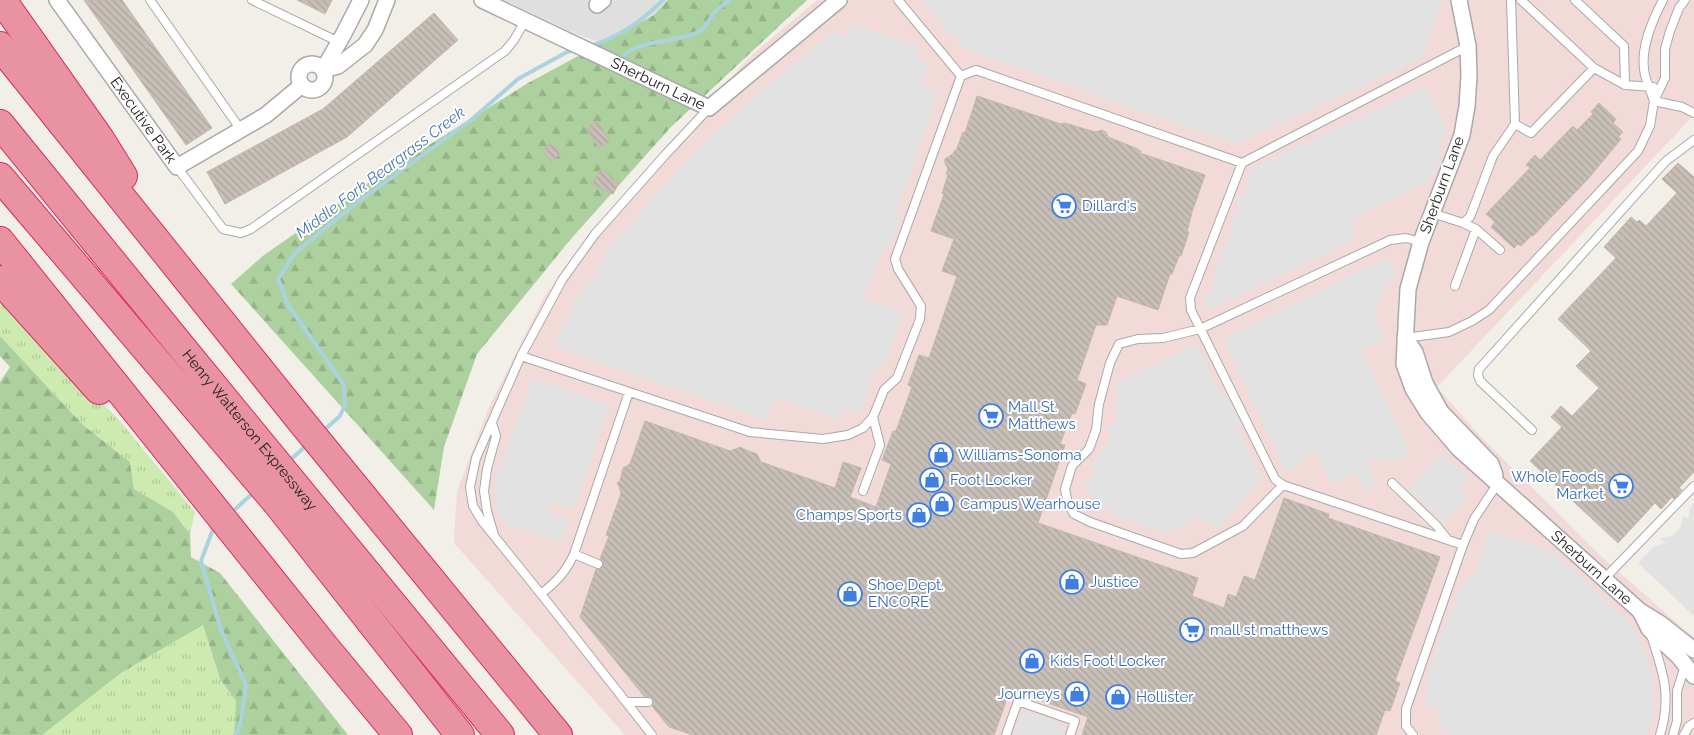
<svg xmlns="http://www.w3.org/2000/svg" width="1694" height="735" font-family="Raleway,sans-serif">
<defs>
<pattern id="grass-tufts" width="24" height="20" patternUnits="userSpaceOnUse" patternTransform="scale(1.25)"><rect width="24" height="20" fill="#cdebb0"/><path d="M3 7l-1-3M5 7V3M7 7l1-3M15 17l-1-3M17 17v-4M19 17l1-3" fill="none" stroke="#b0c997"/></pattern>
<pattern id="forest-firs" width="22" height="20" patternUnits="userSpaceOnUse" patternTransform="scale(1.25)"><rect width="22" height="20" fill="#add19e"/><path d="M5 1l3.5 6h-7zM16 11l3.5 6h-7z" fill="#95b388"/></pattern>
<pattern id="building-back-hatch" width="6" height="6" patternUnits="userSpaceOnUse" patternTransform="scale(1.25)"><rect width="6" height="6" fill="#c7bfb8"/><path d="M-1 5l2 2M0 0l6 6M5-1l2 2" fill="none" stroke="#aba49e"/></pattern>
</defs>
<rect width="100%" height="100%" fill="#f2efe9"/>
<path fill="#e0dfdf" d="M504,0H668L654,15L602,43L576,34Z"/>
<path fill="#f2dad9" d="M817,0H1694V115L1437,387L1481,437L1602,557L1694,638V735H625L454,543L457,491L489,407L544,297L594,231L690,122L753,54Z"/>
<path fill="url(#grass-tufts)" d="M0,290L62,361L120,421L195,512L190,534L173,512L134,489L130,462L83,425L0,336Z
M203,625L220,679L236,701L234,735H41L121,673Z"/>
<path fill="url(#forest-firs)" d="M668,0H807L671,127L570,240L477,354L444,447L434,510L231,284L264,255L362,187L528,83L654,15Z
M0,336L83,425L130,462L134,489L173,512L190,534L191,557L220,573L348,735H234L236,701L220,679L203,625L121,673L42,735H0V382L10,367L0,356Z"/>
<path fill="#e2e2e2" d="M922,0H1442L1422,58L1236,144L960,47L962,39L953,36L932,14Z
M851,23L918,46L916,54L917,58L930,62L922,85L938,92L898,207V224L892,241L880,256L864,299L903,312L888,357L875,371L860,415L845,410L841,420L775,397L766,420L554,346L557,336L566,323L573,303L585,288L587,280L592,282L607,248L611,249L615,240L631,226L634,219L638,220L642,210L686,161L747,103L835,29L842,37L846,36Z
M1425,86L1450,135L1441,140L1438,171L1429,176L1431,181L1356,217L1350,242L1209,310L1202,296L1212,291L1216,265L1223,261L1218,250L1229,245L1232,214L1239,210L1235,198L1244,194L1251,169Z
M1387,257L1396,278L1388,282L1374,315L1385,339L1361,350L1411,453L1392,462L1373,459L1366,463L1377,487L1366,493L1355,473L1332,485L1316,453L1310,455L1296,468L1286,472L1223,339Z
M1197,344L1216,385L1228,399L1238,418L1241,435L1256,469L1264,476L1218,529L1209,522L1192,518L1188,523L1163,534L1158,525L1147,529L1144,525L1116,517L1111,507L1101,512L1083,480L1095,475L1090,465L1112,438L1107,427L1119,421L1115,413L1119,393L1115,383Z
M533,378L610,405L574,509L552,501L549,512L570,520L562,543L510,526L501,519L497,507L495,494L496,475Z
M1441,453L1470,479L1462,488L1469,495L1444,522L1408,489Z
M1694,503V616L1638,563L1654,546L1665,543L1660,538L1672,536L1681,527L1683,515L1688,519L1690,507Z
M1489,530L1552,551L1620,614L1635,631L1646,651L1650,665L1654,694L1651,704L1656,706L1646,735H1445L1437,721L1441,711L1423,704L1427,693V675L1446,620L1454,607L1461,586L1474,574Z
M1026,711L1044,716L1065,729L1066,735H1014L1022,713Z"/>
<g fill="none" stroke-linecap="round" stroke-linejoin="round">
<path stroke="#aad3df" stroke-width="4" d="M590,46C617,38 643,20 663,0
M618,62C637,36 675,45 700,31C706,28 710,18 714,13C719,8 724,4 729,0
M323,431L340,416L345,405L344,385L288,305L278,279L295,253L354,205L471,120L518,79L567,52L576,50
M289,461L308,444
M231,513L254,492
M216,526L213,529L201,561L221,630L246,685L240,727L235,735"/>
</g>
<path fill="url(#building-back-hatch)" stroke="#c4b6ab" d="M84,0H122L212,128L186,145Z
M297,0H332L325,14Z
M434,13L458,40L347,137L225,204L207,172L323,109Z
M977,96L1061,124L1065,123L1095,132L1102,130L1106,132L1108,137L1138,149V150L1141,151L1140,153L1205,175L1192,212L1187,232H1189L1181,256H1179L1172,274H1170L1158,310L1117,296L1107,325H1096L1077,380L1086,384L1075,414L1072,413L1060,444L1065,445L1038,523L1198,578L1192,596L1224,608L1228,594L1236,597L1244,576L1255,580L1284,498L1329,514L1328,518L1440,557L1395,681L1400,683L1390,711L1385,710L1376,735H1082L1088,717L1010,690L994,735H693L669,727L652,706L654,702L653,699L650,697L644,696L580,617L596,569H601L603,566V561L600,559L609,536L606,535L621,494L619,486L617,483L620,481L623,468L630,464L645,421L730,451L741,447L743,449L757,454L761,462L835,488L843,462L861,468L850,497L876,507L891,464L882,460L893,431H896L912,387L908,385L919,355L929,358L957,276L942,271L954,239L931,231L944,194L942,193L948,175L946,174L948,169L945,163V159L953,154L955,150L956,151L963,132L965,133Z
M1599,103L1616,119L1613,123L1623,132L1618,137L1621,139L1588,179L1533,236L1532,235L1521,246L1518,244L1514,248L1491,227L1495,222L1486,214L1530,168L1526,165L1535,155L1540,160L1573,126L1577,130L1593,114L1591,112Z
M597,121L610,141L599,148L586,128Z
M551,142L561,153L552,161L542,151Z
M1678,163L1694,177V472L1679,488L1682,490L1674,499L1672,497L1661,509L1655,503L1618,543L1530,461L1562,427L1551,417L1561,406L1572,416L1599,388L1576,366L1591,351L1558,319L1616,258L1604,247L1631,217L1637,222L1639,220L1646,226L1677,193L1662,179Z
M600,170L612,176L611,179L619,183L613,194L592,184Z"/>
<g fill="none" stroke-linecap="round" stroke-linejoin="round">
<g stroke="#a9a9a9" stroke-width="10">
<path id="lane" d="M150,0L241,130
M252,0L339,42
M1511,0L1515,124L1531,133L1594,68L1625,85L1624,46L1575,0
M1521,0L1594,68
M961,76L976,70L1242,163L1468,46
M1625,85L1653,87
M1654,101C1651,92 1647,83 1645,75C1639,50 1652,21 1663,0
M1654,101L1682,107L1694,113
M1242,163L1190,298L1191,310L1275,479L1283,485L1463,545
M177,167L223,229L241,233L251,229L505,51L514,40L525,21
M1432,213L1463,223L1470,217L1493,156L1515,124
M1476,229L1500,250
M1455,286L1476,229L1463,223
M1405,338L1449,332L1472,321L1489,310L1638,151L1650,126L1654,101L1665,78V49L1670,31L1679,8L1685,0
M521,356L750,432L823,439L848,435L863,428L873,417L884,390L897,378L920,319L921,306L898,269L895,259L961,76L898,0
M492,423L496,436L487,469L484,491L487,511L494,535
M1532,430L1480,381L1478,375L1479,369L1666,161L1694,140
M1392,483L1436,525L1448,540
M1283,485L1243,526L1193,553L1181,554L1090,522L1074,514L1068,504L1065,489L1072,466L1089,449L1096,430L1099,404L1110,363L1119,344L1138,339L1163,338L1200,329L1390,240L1406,238L1421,242
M863,491L880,445L873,417
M574,554L598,564
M1604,579L1694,486
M541,594C556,582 566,572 574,554L629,392
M1651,635C1663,672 1672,696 1660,735
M627,702H648
M652,735L541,594L482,521L473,506L470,487L476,458L521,356L562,280L595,234L665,155L709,108
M1006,735L1018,701L1075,721L1070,735
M1413,735L1406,726V709L1463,545L1474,519L1498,483
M1673,735L1677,721V691L1685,666
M1684,735L1689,726L1694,723"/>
</g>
<g stroke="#a9a9a9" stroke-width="18">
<g id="street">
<path id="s1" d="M57,0L177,167L266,115L302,85"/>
<path id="s2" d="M482,0L709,108L839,0"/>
<path id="s3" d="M1459,0L1468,46L1469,76L1467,106L1462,135L1421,242L1408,289L1404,364L1413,389L1428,413L1459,449L1640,611L1661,624L1694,650"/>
<path d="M597,5L603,0"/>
<circle cx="312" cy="77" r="13"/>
<path d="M323,70L338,66L365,45L375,30L387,0"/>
<path d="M323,70L343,35L361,0"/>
<path d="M1405,338L1415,352L1425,383L1441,412L1491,464L1495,475"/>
<path d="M1640,611L1649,629L1679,657L1694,676"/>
</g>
</g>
<g stroke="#dc2a67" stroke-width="30">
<g id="highway">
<path d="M2,0L100,139L123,176"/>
<path d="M0,46L301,421L558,735"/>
<path id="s4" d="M0,124L188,355L500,735"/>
<path d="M0,177L277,503L460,735"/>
<path d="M0,241L325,647L398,735"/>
<path d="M0,280L99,390"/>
</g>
</g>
<use href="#lane" stroke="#fff" stroke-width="8"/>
<use href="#street" stroke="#fff" stroke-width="15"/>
<use href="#highway" stroke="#e892a2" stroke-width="28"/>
</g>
<defs>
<g id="supermarket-ring" transform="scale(1.25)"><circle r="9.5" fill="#fff" stroke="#3f7fe0" stroke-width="1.5"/><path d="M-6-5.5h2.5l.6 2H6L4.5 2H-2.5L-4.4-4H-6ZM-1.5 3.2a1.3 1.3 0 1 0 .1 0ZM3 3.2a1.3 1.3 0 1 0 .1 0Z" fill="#3f7fe0"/></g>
<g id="shop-ring" transform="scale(1.25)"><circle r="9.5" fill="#fff" stroke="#3f7fe0" stroke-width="1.5"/><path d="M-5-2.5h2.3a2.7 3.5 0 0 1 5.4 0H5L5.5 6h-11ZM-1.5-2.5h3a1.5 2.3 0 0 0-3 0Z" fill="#3f7fe0"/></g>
</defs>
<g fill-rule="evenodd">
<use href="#supermarket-ring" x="1064" y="206"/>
<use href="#supermarket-ring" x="991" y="416"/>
<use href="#shop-ring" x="941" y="455"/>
<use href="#shop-ring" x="932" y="480"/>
<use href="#supermarket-ring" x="1621" y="486"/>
<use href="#shop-ring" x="942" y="504"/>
<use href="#shop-ring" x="919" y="515"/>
<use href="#shop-ring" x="1072" y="582"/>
<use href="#shop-ring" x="850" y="594"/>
<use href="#supermarket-ring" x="1192" y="630"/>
<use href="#shop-ring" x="1032" y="661"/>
<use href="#shop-ring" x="1077" y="694"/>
<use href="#shop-ring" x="1118" y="697"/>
</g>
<g text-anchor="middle" stroke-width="4" stroke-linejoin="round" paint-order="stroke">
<g font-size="15" fill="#222" stroke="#fff">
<text dy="5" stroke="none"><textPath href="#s2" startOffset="195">Sherburn Lane</textPath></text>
<text dy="5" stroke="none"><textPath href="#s1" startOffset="148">Executive Park</textPath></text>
<text transform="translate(1442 185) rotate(-70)" y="5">Sherburn Lane</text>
<text dy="5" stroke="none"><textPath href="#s4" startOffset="395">Henry Watterson Expressway</textPath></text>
<text dy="5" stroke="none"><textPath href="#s3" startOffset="655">Sherburn Lane</textPath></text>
</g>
<g font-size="15" fill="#366cbe" stroke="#fff" text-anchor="start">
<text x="1082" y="211">Dillard's</text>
<text x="1008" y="412">Mall St.<tspan x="1008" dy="17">Matthews</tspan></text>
<text x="958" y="460">Williams-Sonoma</text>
<text x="1604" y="482" text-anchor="end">Whole Foods<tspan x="1604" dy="17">Market</tspan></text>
<text x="950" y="485">Foot Locker</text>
<text x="960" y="509">Campus Wearhouse</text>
<text x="902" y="520" text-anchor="end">Champs Sports</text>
<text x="1090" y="587">Justice</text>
<text x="868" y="590">Shoe Dept.<tspan x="868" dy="17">ENCORE</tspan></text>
<text x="1210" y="635">mall st matthews</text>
<text x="1050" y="666">Kids Foot Locker</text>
<text x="1060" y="699" text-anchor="end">Journeys</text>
<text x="1136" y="702">Hollister</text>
</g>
<g font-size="16" font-style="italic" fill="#4a7aab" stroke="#fff">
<text transform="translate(380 172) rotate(-37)" y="6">Middle Fork Beargrass Creek</text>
</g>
</g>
</svg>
